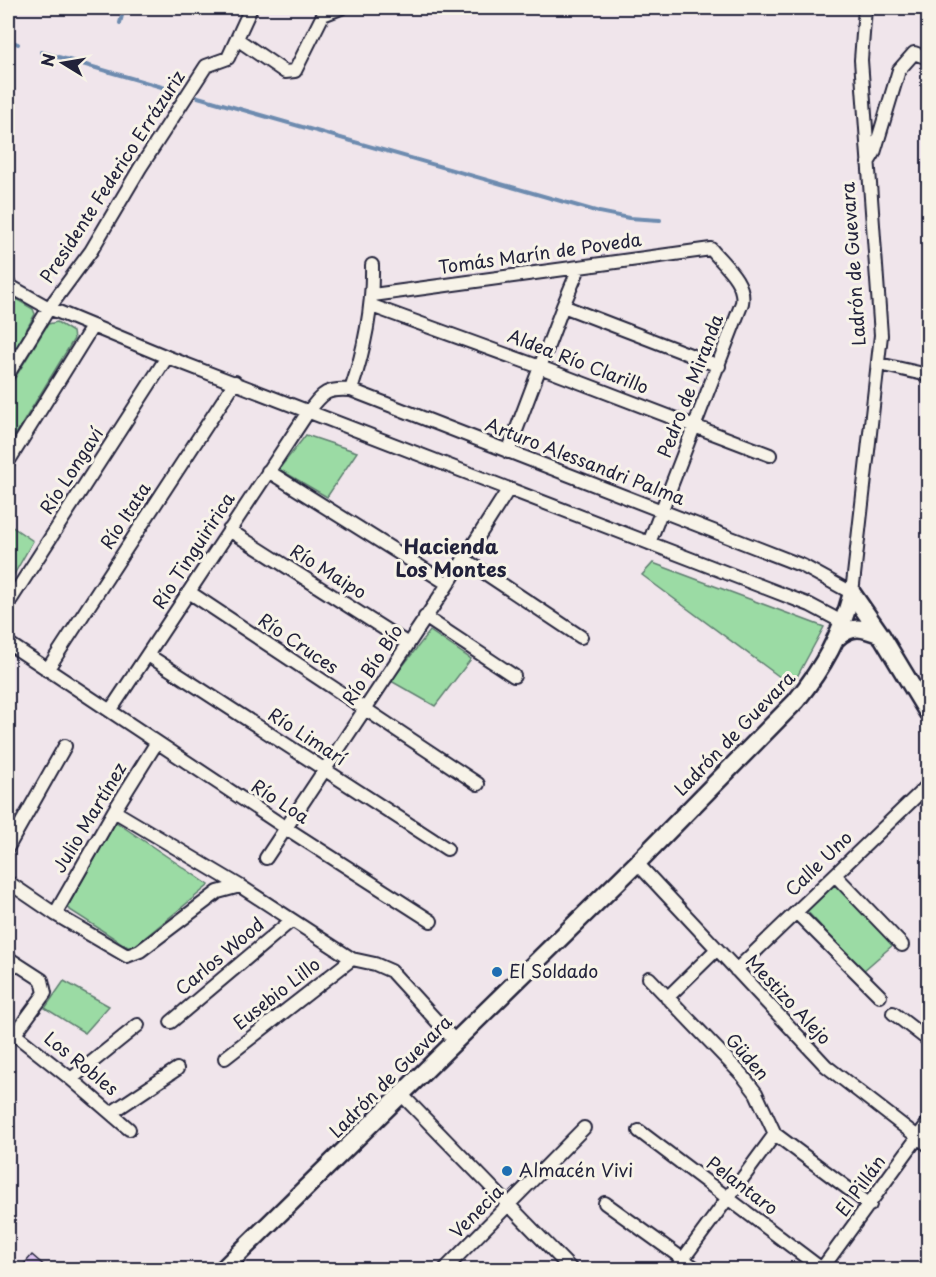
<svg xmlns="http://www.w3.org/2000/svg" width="936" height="1277" font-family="'Playpen Sans',sans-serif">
<rect width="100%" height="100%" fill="#f0e5eb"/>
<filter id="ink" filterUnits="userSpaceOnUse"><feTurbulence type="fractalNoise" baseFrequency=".0167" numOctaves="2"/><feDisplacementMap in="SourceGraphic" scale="12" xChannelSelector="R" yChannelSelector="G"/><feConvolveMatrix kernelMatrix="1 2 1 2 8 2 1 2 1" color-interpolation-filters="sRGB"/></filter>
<g filter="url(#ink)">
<path fill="#9bdba4" stroke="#5e7e70" stroke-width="1.5" d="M11,296L33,309L35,314L12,355L8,357V303Z
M57,322L73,332L74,339L8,447V389L48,324Z
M306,435L357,452L327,497L279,469Z
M8,524L33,541L8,585Z
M653,563L824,627L792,686L642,575Z
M430,631L471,659L435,706L391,681Z
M116,822L209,885L131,949L67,908Z
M834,880L894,944L863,971L804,908Z
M64,981L109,1006L85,1033L45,1008Z"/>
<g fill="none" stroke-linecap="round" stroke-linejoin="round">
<path stroke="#6d8baf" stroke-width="4" d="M120,23L124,8
M8,40L18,44
M41,52L179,92
M198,97L599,212L629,218L660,220"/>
</g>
<path fill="#dec3f2" stroke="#22223b" stroke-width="1.5" d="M32,1255L48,1269L47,1270H19Z"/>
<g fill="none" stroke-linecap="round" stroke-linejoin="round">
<g stroke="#22223b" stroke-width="16">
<path id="minor" d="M323,15L341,8
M237,39L285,72L295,71L323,15L324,8
M868,163L874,153L899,70L914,53L928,58
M8,285L49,308L167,357L810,605L844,623
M373,295L711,249C723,264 746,282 742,303L649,543
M372,306L540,367L770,455
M563,306L719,366
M879,364L928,375
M8,374L49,308L91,251L140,168L206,66L228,58L251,8
M351,390C365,348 373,309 372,265
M508,452L563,306L579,268
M8,462L92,327
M268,471L448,584
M229,530L408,644
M464,559L581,637
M189,592L478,784
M8,604L167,357
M425,617L514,676
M8,643L286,828L431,921
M148,655L447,849
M47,670L235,382
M110,711L308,412C323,393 326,388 351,390L803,566L852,593L881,335L861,60L865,8
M114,811L240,886
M8,847L65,746
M266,858L448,584L508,490
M637,863L826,1066L928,1145
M835,875L902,945
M8,882L55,914L127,956L140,951L218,892L240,886L352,959L375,964L391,971L454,1040
M796,912L880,996
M55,914L114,811L157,742
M8,958L42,980L45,993L15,1034
M736,970L928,785
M649,978L743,1076L756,1093L775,1134L870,1205
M667,998L716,950
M893,1013L928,1040
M171,1022L292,920
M8,1029L71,1079L129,1129
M225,1058L352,959
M71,1079L138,1025
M402,1095L572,1270
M111,1113L177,1069
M639,1131L823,1270
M605,1203L698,1270
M444,1270L584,1128
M675,1270L775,1134
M821,1270L928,1123
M928,1270V1269"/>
</g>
<g stroke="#22223b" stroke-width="21">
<path id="major" d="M852,593L881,635L928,713
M837,638C853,624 863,628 881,635
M222,1270L637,863L796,701C824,666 840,637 852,593"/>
</g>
<use href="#minor" stroke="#f7f3e8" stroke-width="12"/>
<use href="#major" stroke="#f7f3e8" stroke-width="16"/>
</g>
</g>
<g fill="#1f6fb2" stroke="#f7f3e8" stroke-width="2">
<circle cx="497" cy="972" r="6"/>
<circle cx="507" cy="1171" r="6"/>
</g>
<g text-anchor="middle" stroke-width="6" stroke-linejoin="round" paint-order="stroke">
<g font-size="18" fill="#22223b" stroke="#f7f3e8">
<text transform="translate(113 177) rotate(-57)" y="6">Presidente Federico Errázuriz</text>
<text transform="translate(540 254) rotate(-8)" y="6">Tomás Marín de Poveda</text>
<text transform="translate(854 264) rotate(-94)" y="6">Ladrón de Guevara</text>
<text transform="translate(578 362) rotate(21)" y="6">Aldea Río Clarillo</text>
<text transform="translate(691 386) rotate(-69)" y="6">Pedro de Miranda</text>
<text transform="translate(585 462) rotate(21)" y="6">Arturo Alessandri Palma</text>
<text transform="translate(72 471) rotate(-57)" y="6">Río Longaví</text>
<text transform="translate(126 516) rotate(-57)" y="6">Río Itata</text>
<text transform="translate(194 551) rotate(-57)" y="6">Río Tinguiririca</text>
<text transform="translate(328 572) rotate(32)" y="6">Río Maipo</text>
<text transform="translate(298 644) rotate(34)" y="6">Río Cruces</text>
<text transform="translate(373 665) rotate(-56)" y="6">Río Bío Bío</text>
<text transform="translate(735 734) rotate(-46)" y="6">Ladrón de Guevara</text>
<text transform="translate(307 737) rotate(33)" y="6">Río Limarí</text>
<text transform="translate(280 802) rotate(33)" y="6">Río Loa</text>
<text transform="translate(90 818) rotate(-59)" y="6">Julio Martínez</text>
<text transform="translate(819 864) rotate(-44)" y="6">Calle Uno</text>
<text transform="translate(220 957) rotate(-40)" y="6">Carlos Wood</text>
<text transform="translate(277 994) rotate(-38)" y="6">Eusebio Lillo</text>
<text transform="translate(788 1000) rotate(47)" y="6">Mestizo Alejo</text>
<text transform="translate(747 1057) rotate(49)" y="6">Güden</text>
<text transform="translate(81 1064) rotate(39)" y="6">Los Robles</text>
<text transform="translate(391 1077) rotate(-45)" y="6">Ladrón de Guevara</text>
<text transform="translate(742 1186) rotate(37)" y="6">Pelantaro</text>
<text transform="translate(861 1186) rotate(-54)" y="6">El Pillán</text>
<text transform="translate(477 1212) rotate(-45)" y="6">Venecia</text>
</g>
<g font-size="18" fill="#22223b" stroke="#f7f3e8" text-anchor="start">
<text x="509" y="978">El Soldado</text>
<text x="519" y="1177">Almacén Vivi</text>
</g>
<g font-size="20" font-weight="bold" fill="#22223b" stroke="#f7f3e8">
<text x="451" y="554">Hacienda<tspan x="451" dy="23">Los Montes</tspan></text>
</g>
</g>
<rect width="936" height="1277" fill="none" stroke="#f7f3e8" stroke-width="30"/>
<rect x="15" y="15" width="906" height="1247" fill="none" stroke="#22223b" stroke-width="2" filter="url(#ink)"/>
<g transform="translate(63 63) rotate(281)" stroke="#f7f3e8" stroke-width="4.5" paint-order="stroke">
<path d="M0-4.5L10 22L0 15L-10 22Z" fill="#22223b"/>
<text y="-9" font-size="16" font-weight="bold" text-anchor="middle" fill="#22223b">N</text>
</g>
</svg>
